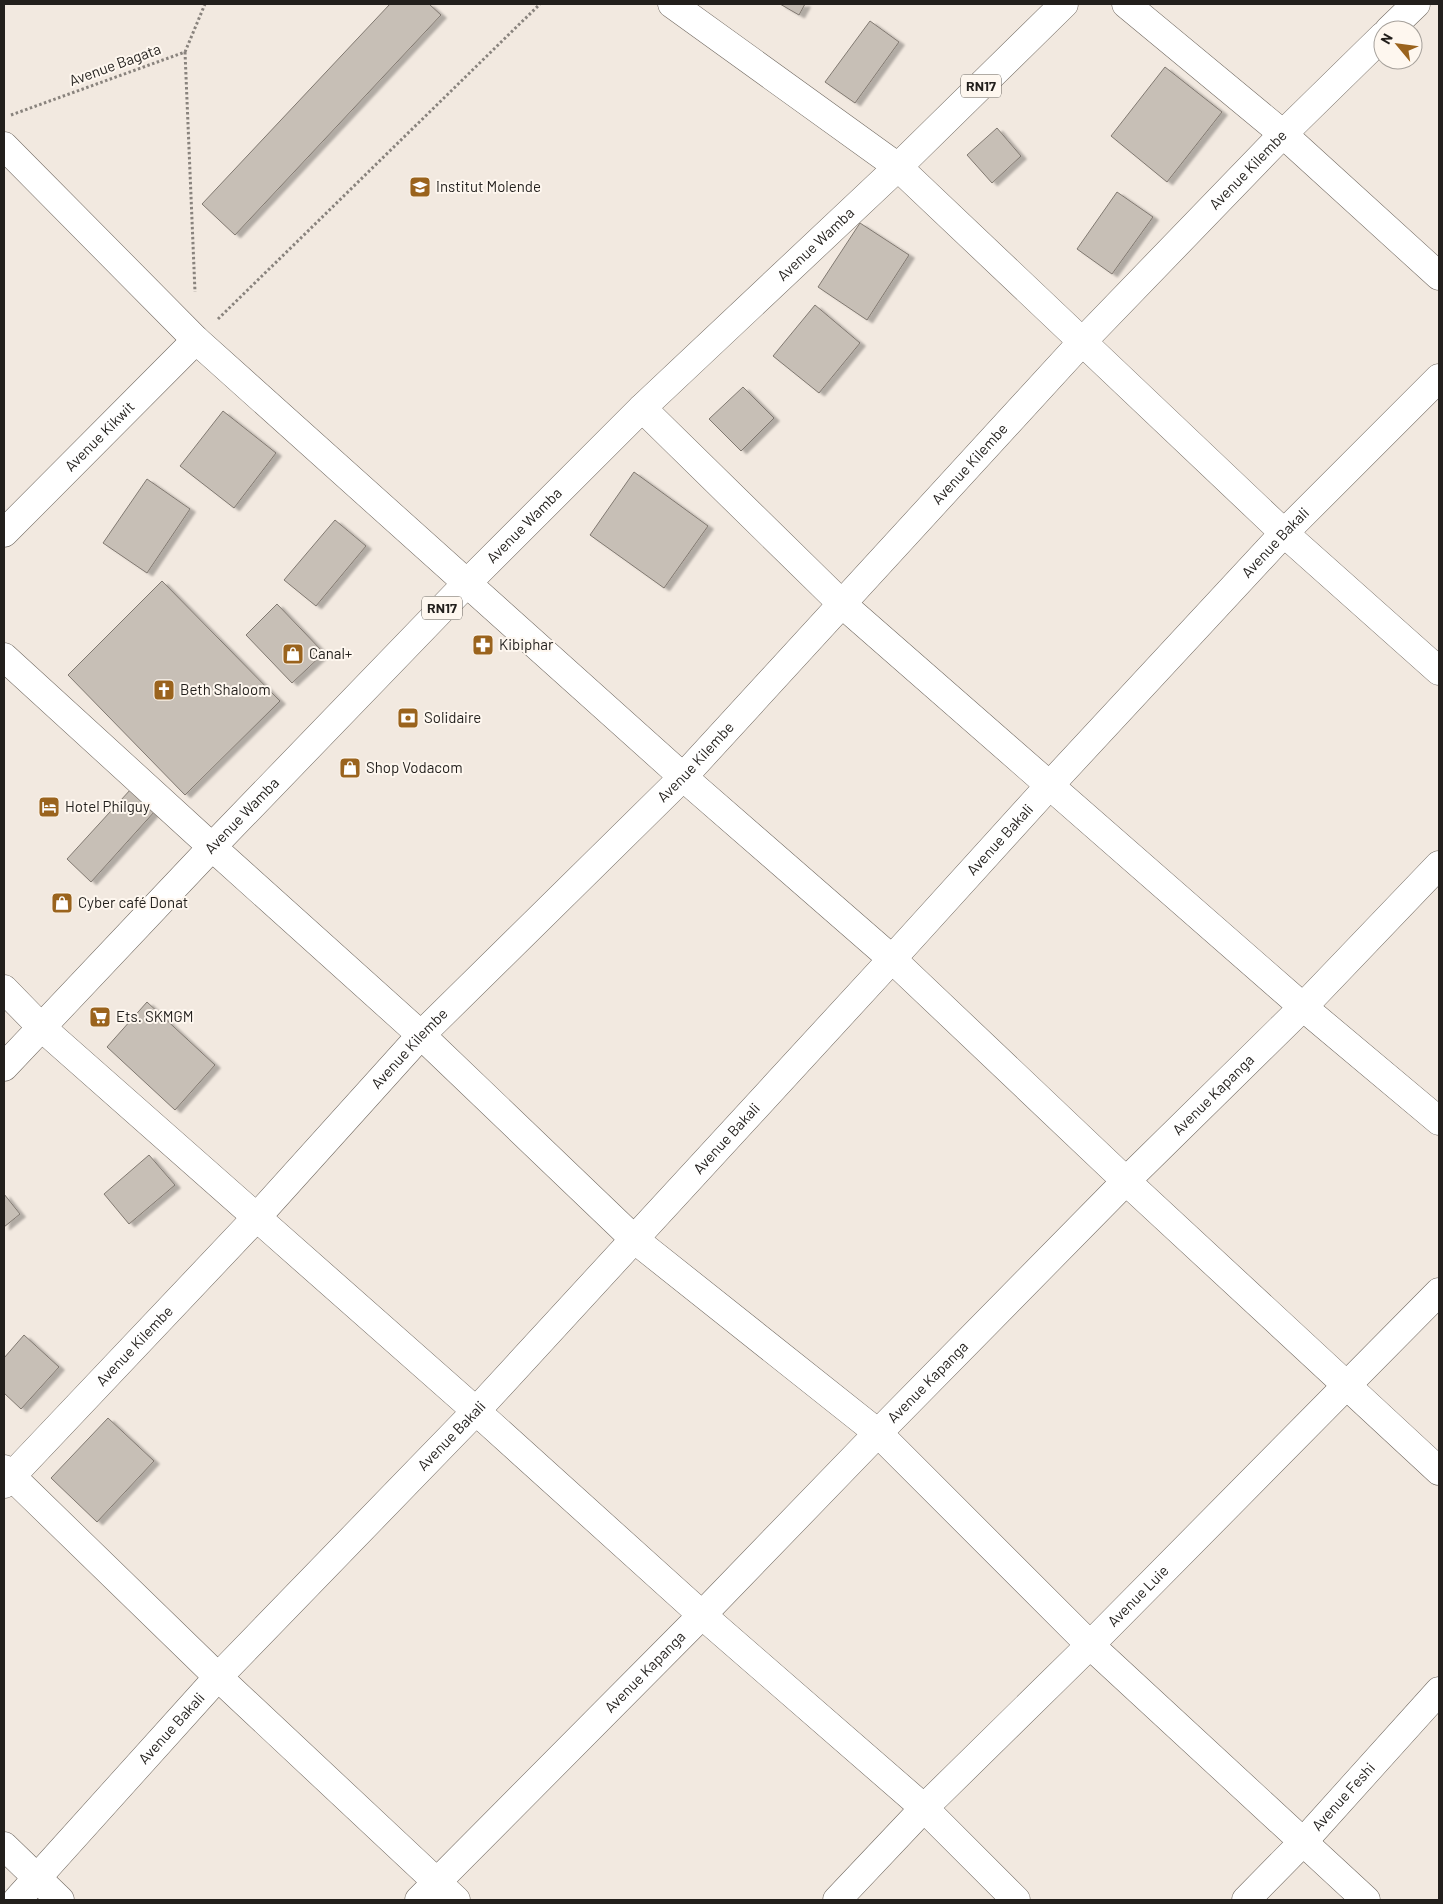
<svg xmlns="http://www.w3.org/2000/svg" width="1443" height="1904" font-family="Barlow,sans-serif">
<defs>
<filter id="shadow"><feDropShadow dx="5.5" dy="3" stdDeviation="1" flood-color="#0004"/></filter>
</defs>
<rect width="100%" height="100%" fill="#f2e9e0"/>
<path fill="#c7bfb6" stroke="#817971" filter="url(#shadow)" d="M390,4H429L441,15L235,235L202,204Z
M780,4H805L799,15Z
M870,21L899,42L855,103L825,82Z
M1165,67L1222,112L1167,182L1111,136Z
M997,128L1021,156L992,183L967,155Z
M1117,192L1153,217L1112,274L1077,249Z
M860,223L909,255L867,320L818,287Z
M815,305L860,343L819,393L773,356Z
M743,387L774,418L741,451L709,419Z
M223,411L276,453L234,508L180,466Z
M634,472L708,526L664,588L590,535Z
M147,479L190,509L147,573L103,543Z
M335,520L366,546L316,606L284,580Z
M162,581L280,701L185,795L68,675Z
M277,604L324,653L292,683L246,635Z
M131,789L155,811L91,882L67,859Z
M147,1002L215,1065L175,1110L107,1047Z
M149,1155L175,1185L129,1224L104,1194Z
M4,1194L20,1214L4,1227Z
M24,1335L59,1367L21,1409L4,1393V1358Z
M108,1418L154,1461L97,1522L51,1478Z"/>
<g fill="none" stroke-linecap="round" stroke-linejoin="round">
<g stroke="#716961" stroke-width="29">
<g id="minor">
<path d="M672,4L898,167L1284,533L1439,671"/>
<path d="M1126,4L1283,134L1439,276"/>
<path d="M1389,30L1416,4"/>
<path d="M4,146L196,340L683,777L892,959L1126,1181L1439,1471"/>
<path d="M642,408L841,603L1303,1007L1439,1121"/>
<path id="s1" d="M4,533L196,340"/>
<path d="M4,657L212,847L421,1035L634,1239L878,1433L1090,1645L1366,1900"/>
<path d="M4,989L41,1027L476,1411L702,1615L924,1808L1016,1900"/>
<path d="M4,1469L218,1677L456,1900"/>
<path id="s2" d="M4,1484L256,1218L421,1035L683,777L1082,342L1283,134L1383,36"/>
<path d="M4,1846L60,1900"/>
<path id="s3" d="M17,1900L218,1677L476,1411L892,959L1049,786L1284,533L1439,378"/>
<path id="s4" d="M419,1900L702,1615L878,1433L1126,1181L1303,1007L1439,865"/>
<path id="s5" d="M837,1900L924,1808L1090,1645L1439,1292"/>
<path id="s6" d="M1246,1900L1303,1842L1439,1691"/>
</g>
</g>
<g stroke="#716961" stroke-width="29">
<g id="primary">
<path id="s7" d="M4,1067L212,847L468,582L642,408L898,167L1064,4"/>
</g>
</g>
<path stroke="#89837d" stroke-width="3" stroke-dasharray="2.5 2.5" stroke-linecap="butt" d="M185,52L195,292
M11,115L185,52L205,4
M218,319L540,4"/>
<use href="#minor" stroke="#fff" stroke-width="28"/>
<use href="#primary" stroke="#fff" stroke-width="28"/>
</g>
<defs>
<g id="school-square" transform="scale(1.125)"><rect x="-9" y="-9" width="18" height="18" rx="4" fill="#9a631d" stroke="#fef7ef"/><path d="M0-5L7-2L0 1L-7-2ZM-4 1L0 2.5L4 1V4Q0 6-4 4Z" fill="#fff"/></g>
<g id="pharmacy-square" transform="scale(1.125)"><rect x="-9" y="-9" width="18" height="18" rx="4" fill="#9a631d" stroke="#fef7ef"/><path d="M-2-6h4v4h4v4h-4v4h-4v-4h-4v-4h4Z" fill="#fff"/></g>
<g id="shop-square" transform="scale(1.125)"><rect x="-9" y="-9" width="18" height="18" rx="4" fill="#9a631d" stroke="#fef7ef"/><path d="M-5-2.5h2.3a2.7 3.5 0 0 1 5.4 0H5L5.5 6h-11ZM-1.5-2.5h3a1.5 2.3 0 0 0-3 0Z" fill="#fff"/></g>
<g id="church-square" transform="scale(1.125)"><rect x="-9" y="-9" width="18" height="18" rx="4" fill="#9a631d" stroke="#fef7ef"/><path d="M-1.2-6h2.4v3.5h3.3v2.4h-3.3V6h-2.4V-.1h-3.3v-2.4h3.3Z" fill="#fff"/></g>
<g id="bank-square" transform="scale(1.125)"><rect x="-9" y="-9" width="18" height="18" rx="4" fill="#9a631d" stroke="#fef7ef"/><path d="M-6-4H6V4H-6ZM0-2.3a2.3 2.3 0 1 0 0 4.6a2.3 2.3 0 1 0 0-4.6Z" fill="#fff"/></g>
<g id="hotel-square" transform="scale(1.125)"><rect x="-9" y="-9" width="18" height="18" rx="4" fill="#9a631d" stroke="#fef7ef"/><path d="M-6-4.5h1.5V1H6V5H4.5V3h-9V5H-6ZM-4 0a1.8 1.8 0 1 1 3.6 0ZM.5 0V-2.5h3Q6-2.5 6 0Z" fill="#fff"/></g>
<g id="supermarket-square" transform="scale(1.125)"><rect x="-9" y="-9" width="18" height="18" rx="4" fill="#9a631d" stroke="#fef7ef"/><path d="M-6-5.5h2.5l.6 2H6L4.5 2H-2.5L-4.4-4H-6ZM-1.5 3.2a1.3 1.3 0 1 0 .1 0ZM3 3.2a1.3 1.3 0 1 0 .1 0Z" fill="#fff"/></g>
</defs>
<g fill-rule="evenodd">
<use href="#school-square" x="420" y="187"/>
<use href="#pharmacy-square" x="483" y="645"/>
<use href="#shop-square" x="293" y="654"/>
<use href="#church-square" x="164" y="690"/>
<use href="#bank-square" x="408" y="718"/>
<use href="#shop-square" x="350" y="768"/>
<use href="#hotel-square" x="49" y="807"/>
<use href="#shop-square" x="62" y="903"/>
<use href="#supermarket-square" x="100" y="1017"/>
</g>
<g text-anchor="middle" stroke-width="4" stroke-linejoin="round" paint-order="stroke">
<g fill="#fef7ef" stroke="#64605b" stroke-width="1">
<rect x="961" y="74.5" width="40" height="23" rx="4"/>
<rect x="422" y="596.5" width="40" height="23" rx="4"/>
</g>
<g font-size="14" font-weight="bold" fill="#221f1c">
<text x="981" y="91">RN17</text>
<text x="442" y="613">RN17</text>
</g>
<g font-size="15" fill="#221f1c" stroke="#fef7ef">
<text transform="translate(115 65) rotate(-20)" y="5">Avenue Bagata</text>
<text dy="5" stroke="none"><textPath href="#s2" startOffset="1810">Avenue Kilembe</textPath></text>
<text dy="5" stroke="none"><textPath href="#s7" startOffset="1156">Avenue Wamba</textPath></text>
<text dy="5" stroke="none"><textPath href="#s1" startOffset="136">Avenue Kikwit</textPath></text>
<text dy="5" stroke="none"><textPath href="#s2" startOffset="1405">Avenue Kilembe</textPath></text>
<text dy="5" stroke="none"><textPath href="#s7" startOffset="751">Avenue Wamba</textPath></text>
<text dy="5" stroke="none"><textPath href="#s3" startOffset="1851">Avenue Bakali</textPath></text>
<text dy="5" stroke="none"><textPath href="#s2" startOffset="1000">Avenue Kilembe</textPath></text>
<text dy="5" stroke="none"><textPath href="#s7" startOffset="346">Avenue Wamba</textPath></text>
<text dy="5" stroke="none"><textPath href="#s3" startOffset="1446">Avenue Bakali</textPath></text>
<text dy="5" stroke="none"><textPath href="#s2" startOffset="595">Avenue Kilembe</textPath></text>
<text dy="5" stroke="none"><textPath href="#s4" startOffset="1131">Avenue Kapanga</textPath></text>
<text dy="5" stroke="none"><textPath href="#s3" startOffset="1041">Avenue Bakali</textPath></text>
<text dy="5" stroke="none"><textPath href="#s2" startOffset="190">Avenue Kilembe</textPath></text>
<text dy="5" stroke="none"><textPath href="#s4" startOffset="726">Avenue Kapanga</textPath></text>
<text dy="5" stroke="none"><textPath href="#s3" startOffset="636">Avenue Bakali</textPath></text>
<text dy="5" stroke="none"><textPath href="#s5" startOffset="428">Avenue Luie</textPath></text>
<text dy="5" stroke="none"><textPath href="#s4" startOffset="321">Avenue Kapanga</textPath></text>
<text dy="5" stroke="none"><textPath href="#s3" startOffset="231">Avenue Bakali</textPath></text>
<text dy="5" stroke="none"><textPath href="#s6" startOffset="142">Avenue Feshi</textPath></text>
</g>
<g font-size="15" fill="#221f1c" stroke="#fef7ef" text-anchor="start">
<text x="436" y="192">Institut Molende</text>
<text x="499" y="650">Kibiphar</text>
<text x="309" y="659">Canal+</text>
<text x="180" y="695">Beth Shaloom</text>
<text x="424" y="723">Solidaire</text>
<text x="366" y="773">Shop Vodacom</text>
<text x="65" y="812">Hotel Philguy</text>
<text x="78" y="908">Cyber café Donat</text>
<text x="116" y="1022">Ets. SKMGM</text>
</g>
</g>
<rect width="1443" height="1904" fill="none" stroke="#221f1c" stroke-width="10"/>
<g transform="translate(1398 45) rotate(299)"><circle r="24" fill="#fef7ef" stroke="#a6a19b"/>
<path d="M0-4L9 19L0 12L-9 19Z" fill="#9a631d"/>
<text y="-8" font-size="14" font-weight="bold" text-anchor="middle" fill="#221f1c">N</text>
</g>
</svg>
